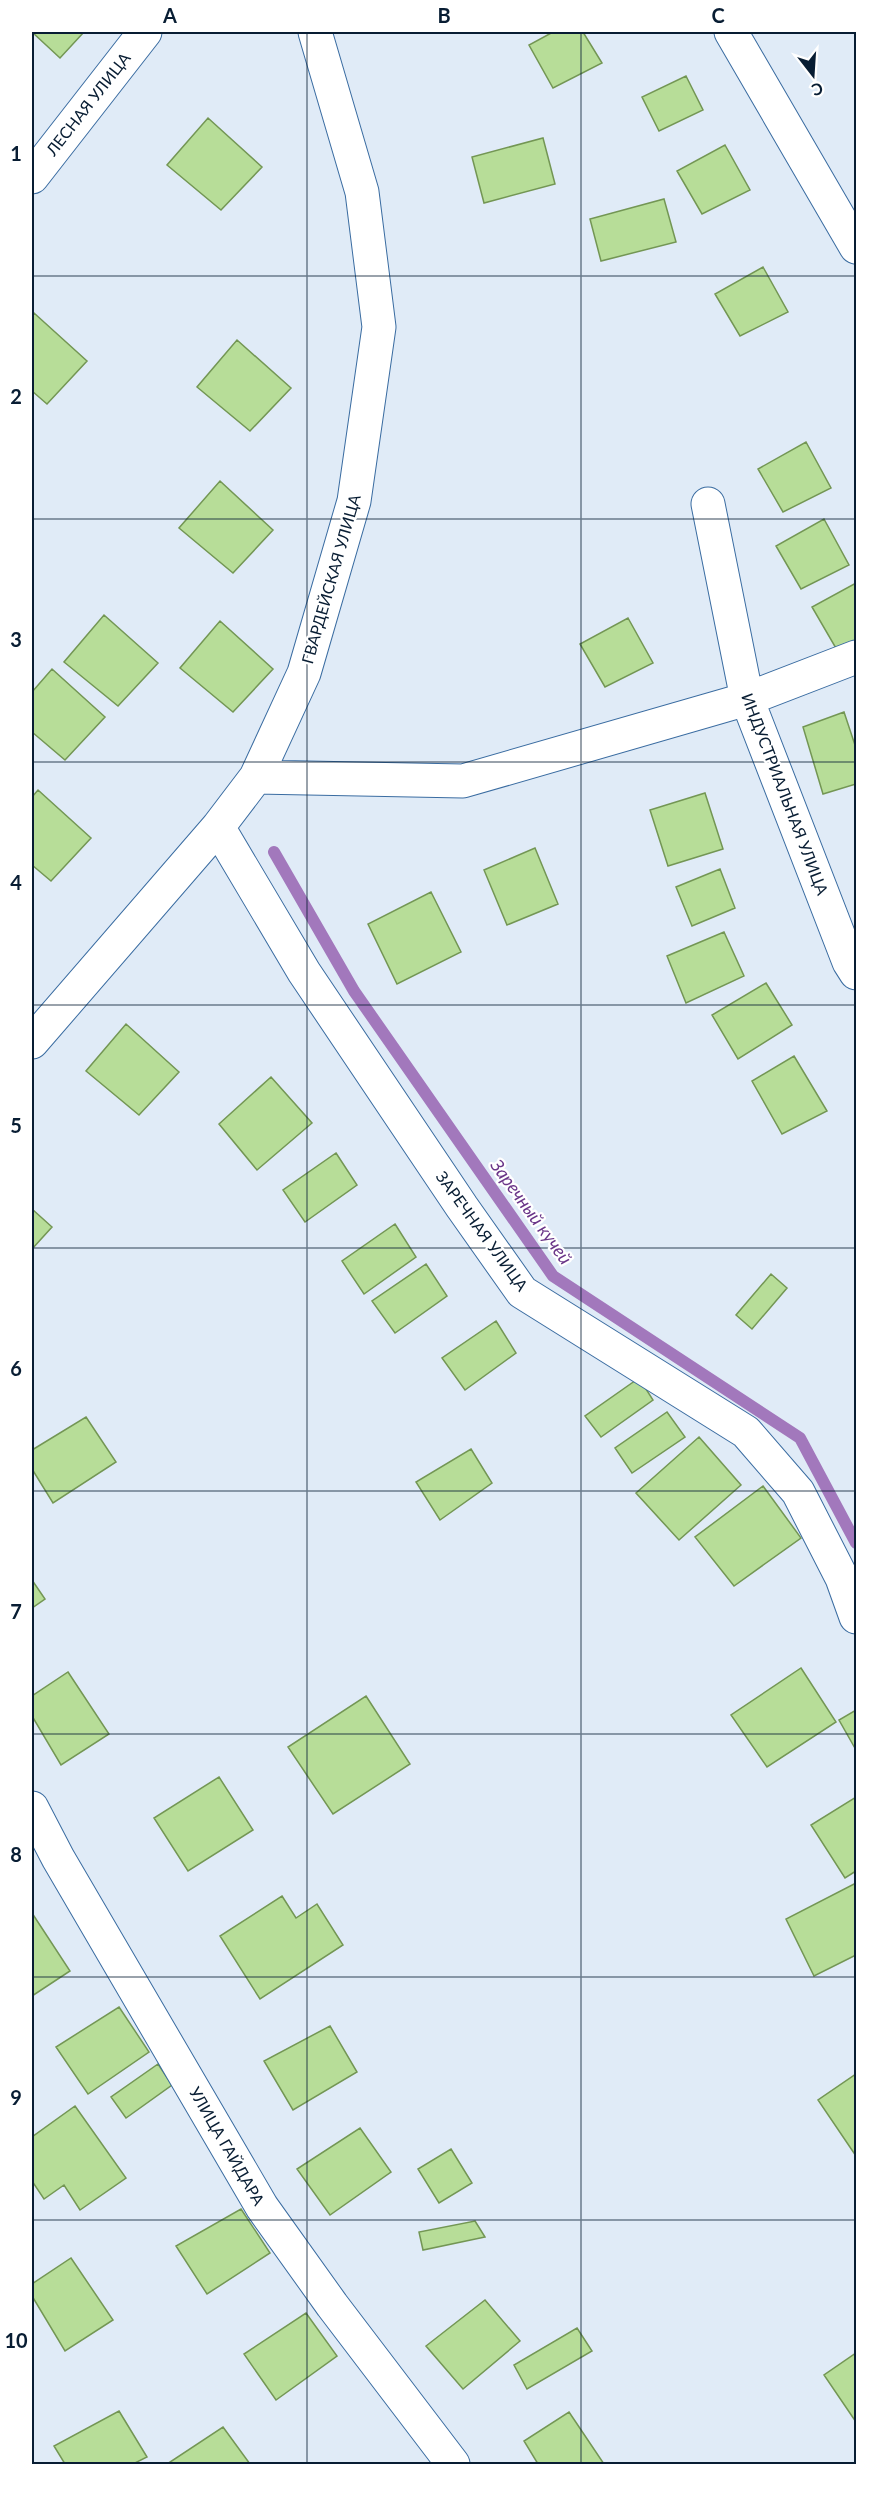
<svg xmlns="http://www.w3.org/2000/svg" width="888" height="2496" font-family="Lato,sans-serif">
<rect width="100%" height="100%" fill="#e0ebf7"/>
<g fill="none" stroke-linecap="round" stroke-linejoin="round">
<path stroke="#a278bc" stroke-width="12" d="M274,852L354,991L553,1276L800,1438L856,1543"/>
</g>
<path fill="#b7dd98" stroke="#739654" stroke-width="1.5" d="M32,32H84L60,58Z
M553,32H583L602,63L553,88L529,45Z
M686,76L703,110L659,131L642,97Z
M208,118L262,167L221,210L167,165Z
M543,138L555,184L484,203L472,157Z
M725,145L750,190L702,214L677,171Z
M664,199L676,242L601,261L590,219Z
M763,267L788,312L740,336L715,294Z
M34,313L87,361L47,404L32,391V316Z
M237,340L291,388L250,431L197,387Z
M806,442L831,488L783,512L758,469Z
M220,481L273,530L233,573L179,528Z
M824,519L849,565L801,589L776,546Z
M856,583V640L837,650L812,607Z
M104,615L158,663L118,706L64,662Z
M628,618L653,663L605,687L580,644Z
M220,621L273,669L233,712L180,668Z
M52,669L105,717L65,760L32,732V692Z
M844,712L856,748V784L823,794L803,727Z
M38,790L91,838L51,881L32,865V797Z
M705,793L723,849L668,866L650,810Z
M535,848L558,904L507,925L484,870Z
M720,869L735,908L692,926L676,887Z
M431,892L461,952L397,984L368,924Z
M724,932L744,976L686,1003L667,956Z
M766,983L792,1025L738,1059L712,1015Z
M126,1024L179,1072L139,1115L86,1071Z
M794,1056L827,1111L782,1134L752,1081Z
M271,1077L312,1123L257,1170L219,1124Z
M336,1153L357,1185L305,1222L283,1190Z
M32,1209L52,1227L32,1249Z
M395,1224L416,1257L364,1294L342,1261Z
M426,1264L447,1296L395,1333L372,1301Z
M771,1274L787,1288L752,1329L736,1315Z
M496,1321L516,1353L465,1390L442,1358Z
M639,1378L653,1400L601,1437L585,1416Z
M667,1412L685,1437L632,1473L615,1448Z
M86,1417L116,1462L53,1503L32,1469V1450Z
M699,1437L741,1485L679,1540L636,1493Z
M471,1449L492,1483L440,1520L416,1482Z
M763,1486L801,1538L734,1586L695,1537Z
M32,1580L45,1599L32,1608Z
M801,1668L836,1722L767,1767L731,1715Z
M68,1672L109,1734L61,1765L32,1716V1696Z
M366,1696L410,1764L333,1814L288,1747Z
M856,1710V1750L839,1720Z
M219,1777L253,1830L188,1871L154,1818Z
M856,1797V1871L845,1878L811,1825Z
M856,1883V1955L814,1976L786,1919Z
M282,1896L296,1918L317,1904L343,1945L260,1999L220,1936Z
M32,1913L70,1971L32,1996Z
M119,2007L149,2052L88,2094L56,2047Z
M330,2026L357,2072L293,2110L264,2061Z
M158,2064L172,2085L126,2118L111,2097Z
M856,2074V2156L818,2100Z
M75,2106L126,2178L80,2210L64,2185L44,2199L32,2181V2137Z
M360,2128L391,2172L330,2215L297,2169Z
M451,2149L472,2183L439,2203L418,2169Z
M241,2209L270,2253L207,2294L176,2246Z
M475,2221L485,2237L423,2250L419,2232Z
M71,2258L113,2320L65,2351L32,2296V2284Z
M485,2300L520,2341L463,2389L426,2346Z
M306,2313L337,2356L276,2400L244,2354Z
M577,2328L592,2351L527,2389L514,2365Z
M856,2353V2422L824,2375Z
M119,2411L147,2457L133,2464H65L54,2446Z
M569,2412L604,2464H538L524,2441Z
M223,2427L250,2464H167Z"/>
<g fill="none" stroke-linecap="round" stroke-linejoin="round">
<g stroke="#3a6ca1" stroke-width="35">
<path id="minor" d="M731,32L856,247
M32,177L145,32
M708,504L747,699L849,962L856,973
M256,777L463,781L747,699L856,657
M218,827L304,972L462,1207L522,1292L746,1432L798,1492L842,1578L856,1617
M32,1042L218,827L256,777L304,673L354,501L379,327L362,192L315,32
M32,1808L58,1858L262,2207L332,2305L453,2464"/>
</g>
<use href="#minor" stroke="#fff" stroke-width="33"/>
</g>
<path fill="none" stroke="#081d33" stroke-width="1.5" stroke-opacity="0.55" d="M307,32V2464M581,32V2464M32,276H856M32,519H856M32,762H856M32,1005H856M32,1248H856M32,1491H856M32,1734H856M32,1977H856M32,2220H856"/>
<g text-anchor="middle" stroke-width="4.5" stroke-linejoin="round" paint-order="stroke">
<g font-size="16" fill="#081d33" stroke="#fff">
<text transform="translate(88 104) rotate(-52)" y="6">ЛЕСНАЯ УЛИЦА</text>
<text transform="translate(331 579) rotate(-74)" y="6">ГВАРДЕЙСКАЯ УЛИЦА</text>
<text transform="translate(785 794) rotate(69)" y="6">ИНДУСТРИАЛЬНАЯ УЛИЦА</text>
<text transform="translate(482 1231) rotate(54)" y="6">ЗАРЕЧНАЯ УЛИЦА</text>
<text transform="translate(227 2146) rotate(60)" y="6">УЛИЦА ГАЙДАРА</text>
</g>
<g font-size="18" font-style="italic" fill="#6a3588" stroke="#fff">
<text transform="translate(531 1212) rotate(54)" y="6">Заречный кучей</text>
</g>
</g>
<rect width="888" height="2496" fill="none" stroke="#ffffff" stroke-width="66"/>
<g transform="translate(813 75) rotate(163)" stroke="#ffffff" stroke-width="4.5" paint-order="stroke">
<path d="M0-4.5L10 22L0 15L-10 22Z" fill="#081d33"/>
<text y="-9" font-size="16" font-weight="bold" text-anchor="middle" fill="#081d33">С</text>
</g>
<rect x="33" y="33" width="822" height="2430" fill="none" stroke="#081d33" stroke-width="2"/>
<g font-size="20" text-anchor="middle" font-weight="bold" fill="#081d33">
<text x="170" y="23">A</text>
<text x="444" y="23">B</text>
<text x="718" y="23">C</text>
<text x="16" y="161">1</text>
<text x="16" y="404">2</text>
<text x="16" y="647">3</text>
<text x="16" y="890">4</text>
<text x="16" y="1133">5</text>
<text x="16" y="1376">6</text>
<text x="16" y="1619">7</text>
<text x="16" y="1862">8</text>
<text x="16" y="2105">9</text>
<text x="16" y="2348">10</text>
</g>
</svg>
